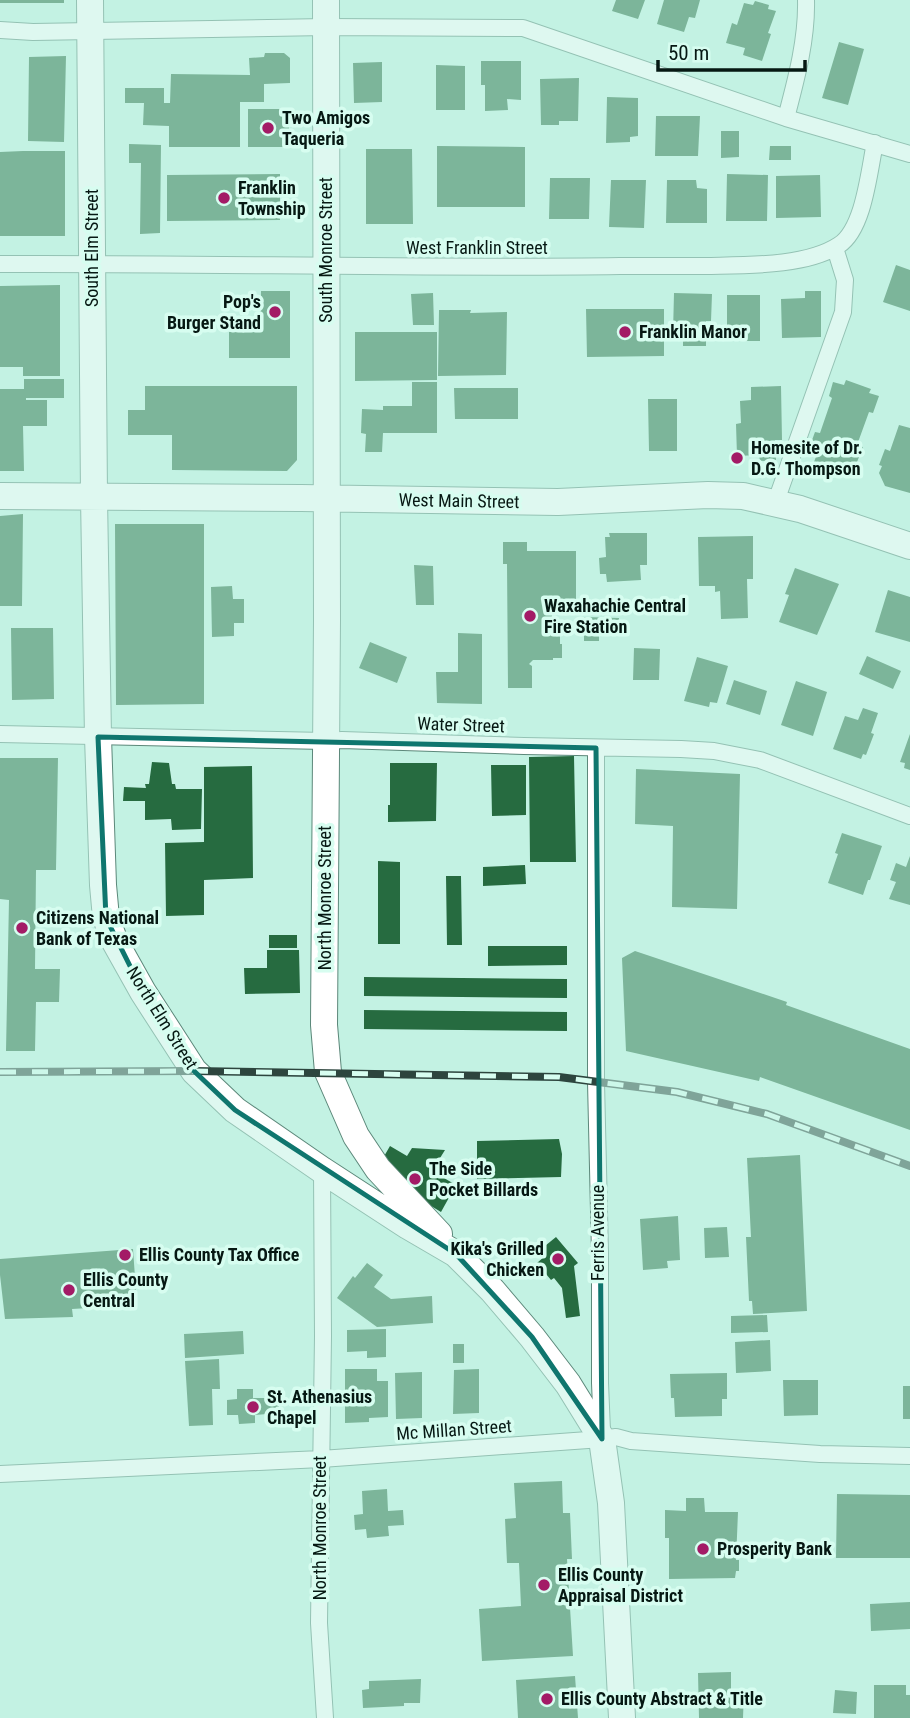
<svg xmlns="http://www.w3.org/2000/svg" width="910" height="1718" font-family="'Roboto Condensed',sans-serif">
<rect width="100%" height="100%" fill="#c3f2e3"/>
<path fill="#266b40" d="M0,0H64V3H0Z
M616,0H645L638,19L612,11Z
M664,0H700L695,18L689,17L684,32L657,24Z
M755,1L769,5L768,9L776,11L768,33L771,34L762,61L743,55L745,48L726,43L732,23L737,25L744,3L753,5Z
M839,42L864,49L848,105L822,98Z
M265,53H284L290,58V83L264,84V102H240V147H169V126L143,125L144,103H125V88H164V103H170L171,74L250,75L249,58L264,57Z
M66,56L64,142L28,141L29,57Z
M481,61H521V100L507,99L508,110L485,111V85H481Z
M382,62V102L354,103L353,63Z
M436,65L465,66V110H436Z
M579,78L578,121H559V125H541L540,79Z
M607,97L638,98V136L630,137V142L606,143Z
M248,109H289V147H248Z
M656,116H700L698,156H655Z
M721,131H739V157L721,158Z
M129,144L161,145L160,233L140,234L141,163H129Z
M437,146L525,147V207H437Z
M770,146H791V160H769Z
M366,149H412L413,224H366Z
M23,151H65V236H0V152Z
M280,174V220L167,221V175Z
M727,174L768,175L767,221H726Z
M820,175L821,217L776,218V176Z
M550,178H590L589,219H549Z
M611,180H646L644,228L609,227Z
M667,180H696L697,188L707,189V223H666Z
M896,265L910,270V311L883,302Z
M60,285V376H23V367H0V286Z
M261,291H290V358H229V332H260Z
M805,291H821V337L782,338L781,299L805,298Z
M433,293L434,325H413L411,294Z
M674,293L712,294L711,321H706V346H683V333H673Z
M727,295H760V341H727Z
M586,309H664V356L587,357Z
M439,310H471L470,313L507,312L506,375L438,376Z
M355,332H437V380L355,381Z
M24,379H64V398H26V400H47V426H23L24,471H0V389H24Z
M846,380L871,389L869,393L879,396L873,413L869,412L857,445L863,447L855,467L844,463L841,470L814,462L817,454L808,451L815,432L820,433L832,398L829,396L833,382L844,385Z
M412,382H437V433H383L382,452H365L366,434L361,433L362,409L383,410V406H412Z
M145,386H297V460L287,471L172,470V435H128V410H145Z
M781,386L782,440H775L776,460L760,461L759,455L737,456L736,424L741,423L740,401L751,400V387Z
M454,388H518V419H455Z
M648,399H677V451H649Z
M899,425L910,428V493L885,486L879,473L882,466L879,465L885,449L890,451Z
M23,514L22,606H0V516Z
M115,524H204V704L116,705Z
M609,533H647V565H640L641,580L607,582L606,574H600L599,558L606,557L605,537H610Z
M753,536V579H747L748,618L721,619L720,591L715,592V586H699L698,537Z
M503,542H527V551H576V604H552V627H560V644H562V658H553V660H533L529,664L532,666V688H508L507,564H503Z
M414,565L433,566L434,605H416Z
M795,568L839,584L817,635L779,622L789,595L785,594Z
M232,586L233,599H244V623H234V636L212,637L211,587Z
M888,590L910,597V642L875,632Z
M584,617L619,618V632L599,631V641H584Z
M11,628H53L54,699L12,700Z
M458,633L482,634V704L437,703L436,672H458Z
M370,642L407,657L397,683L359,668Z
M634,648L660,649L659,680H633Z
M867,656L901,671L893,689L859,674Z
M697,657L728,666L717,703L710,702L709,707L684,701Z
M734,680L767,691L760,715L726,704Z
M796,681L827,692L813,736L781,725Z
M863,708L878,713L871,733L874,734L866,755L863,754L861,759L833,749L845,716L858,720Z
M910,734V770L904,768L905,763L900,762Z
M574,756L576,862H530L529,757Z
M0,758H58L56,870H36L35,969H60L59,1002H36L35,1051H6L9,900L0,899Z
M152,762L169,763L172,784H175L176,789H202L201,829L172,830L171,819L145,820V801H123L124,787L146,788L145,784H149Z
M390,763H437L436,821L388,822V805H390Z
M491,765H526V815L492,816Z
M252,766L253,878L204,880V915L166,916L165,843L204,842V767Z
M636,769L740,774L737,909L672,907L673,826L635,824Z
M842,833L882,846L870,880H868L863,895L828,883L838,854L835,853Z
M910,856V905L889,899L896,882L890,880L896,863L906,867Z
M378,861L400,862V944H378Z
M525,865L526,884L483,886V867Z
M446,876H461L462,945H447Z
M269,935H297V948H269Z
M488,946H567V965L488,966Z
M267,950H299L300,993L245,994L244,968H267Z
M635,951L787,1002L786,1005L910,1049V1130L760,1077L759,1081L626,1051L622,958Z
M364,977L567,979V998L364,996Z
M364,1010L567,1012V1031L364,1029Z
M559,1139L562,1154L561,1177L477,1179V1141Z
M390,1146L407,1156L412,1148L445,1150L432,1171L456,1185L441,1212L375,1172Z
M800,1155L807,1311L753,1314L752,1301H749L746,1237H751L747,1158Z
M678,1216L680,1260L667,1261L668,1268L643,1270L640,1219Z
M727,1227L729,1257L705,1258L704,1228Z
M556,1237L578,1263L574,1266L580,1316L566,1318L562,1288L554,1278L551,1280L537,1263L545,1256L540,1250Z
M133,1249L137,1305L72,1309L73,1317L5,1319L0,1275V1259Z
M367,1263L383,1275L374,1287L391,1299L432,1296L433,1323L377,1327L337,1298L353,1276L355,1278Z
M767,1315L768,1332L731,1333V1316Z
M386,1329V1357L367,1358V1351L347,1352V1330Z
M243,1331L244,1354L185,1358L184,1334Z
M770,1340L771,1371L736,1373L735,1342Z
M453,1344H464V1363H453Z
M219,1359L220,1389H212L213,1425L189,1426L185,1361Z
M345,1369H377V1381H388V1417L369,1418V1422L345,1423Z
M479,1369V1413L453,1414L454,1370Z
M422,1372V1418L396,1419L395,1373Z
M727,1373V1399H722V1416L675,1417L674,1398H671L670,1374Z
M783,1380H818V1415L784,1416Z
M903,1386H910V1419H903Z
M237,1389H253V1398H279V1413L255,1415V1423L239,1424L238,1415H227V1400L237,1399Z
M562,1481L563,1513H570L572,1559H567L573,1656L482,1661L479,1609L521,1606L519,1563H507L505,1519L516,1518L514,1483Z
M387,1489L388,1511L403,1510L404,1525L388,1526L389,1536L367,1538L366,1529L355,1530L354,1515L363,1514L362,1491Z
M837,1494L910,1495V1558H836Z
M686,1498H704L705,1512H738L736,1560H739V1571H736L735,1578L669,1579V1538H665V1510L686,1511Z
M910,1602V1629L871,1631L870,1604Z
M731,1672V1690H744L743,1718H699L698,1673Z
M575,1676L578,1718H518L516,1680Z
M421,1679L420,1703H404V1706L363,1708L362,1690L369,1689V1681Z
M874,1685H906V1695H910V1718H874Z
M835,1690L857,1692L856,1714L833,1713Z"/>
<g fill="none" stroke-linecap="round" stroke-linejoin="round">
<g stroke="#5c887a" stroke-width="18">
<path id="street" d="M0,30L33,32L326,27L523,28L786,118L910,154
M786,118C796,80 807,40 806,0
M0,264C207,263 413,269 620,266C648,266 676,266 705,266C743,265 806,267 839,245C864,229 869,171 875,143
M775,504L843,312L845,280L835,248
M0,734L325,741L342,740L524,746L681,749L714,751L760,760L910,816
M596,748V1082L600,1254V1383L602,1431
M322,1170L323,1336L319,1623L325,1718
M0,1474L321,1459L602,1439L616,1437L631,1441L820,1454L910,1456"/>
</g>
<g stroke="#5c887a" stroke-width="28">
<path id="primary" d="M90,0L94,497L98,737L103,885L106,918L115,942L143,992L194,1071L235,1110L322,1170L408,1226L456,1254L492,1290L532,1337L568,1384L602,1439L611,1503L622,1718
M326,0L327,620L324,1025L328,1072L356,1136L378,1169L439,1234
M0,496L301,498L558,502L708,495L743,496L800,509L910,546"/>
</g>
<use href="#street" stroke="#fff" stroke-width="16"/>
<use href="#primary" stroke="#fff" stroke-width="26"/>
<g stroke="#2d453e" stroke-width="8">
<path id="rail" d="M0,1072L194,1071L559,1077L677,1092L767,1114L910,1166"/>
</g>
<use href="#rail" stroke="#d7fdf0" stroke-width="5" stroke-dasharray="16" stroke-linecap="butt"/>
</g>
<path d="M0 0H910V1718H0ZM98,737L596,748L602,1439L532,1337L456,1254L235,1110L194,1071L143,992L106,918Z" fill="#c3f2e3" fill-opacity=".55" fill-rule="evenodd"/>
<path fill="none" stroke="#0f766e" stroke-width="5" stroke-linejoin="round" d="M98,737L596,748L602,1439L532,1337L456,1254L235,1110L194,1071L143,992L106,918Z"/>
<g fill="#a31b66" stroke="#d7fdf0" stroke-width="2.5">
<circle cx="268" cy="128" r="7"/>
<circle cx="224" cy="198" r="7"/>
<circle cx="275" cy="312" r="7"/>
<circle cx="625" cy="332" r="7"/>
<circle cx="737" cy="458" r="7"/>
<circle cx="530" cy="616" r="7"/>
<circle cx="22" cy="928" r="7"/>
<circle cx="415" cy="1179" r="7"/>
<circle cx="125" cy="1255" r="7"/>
<circle cx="558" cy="1259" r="7"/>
<circle cx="69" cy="1290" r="7"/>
<circle cx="253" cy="1407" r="7"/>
<circle cx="703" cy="1549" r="7"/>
<circle cx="544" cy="1585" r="7"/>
<circle cx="547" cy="1699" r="7"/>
</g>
<g text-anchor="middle" stroke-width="7" stroke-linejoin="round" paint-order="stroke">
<g font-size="18" font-weight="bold" fill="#061813" stroke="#d7fdf0" text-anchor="start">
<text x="282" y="124">Two Amigos<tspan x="282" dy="21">Taqueria</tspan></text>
<text x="238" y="194">Franklin<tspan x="238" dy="21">Township</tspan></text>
<text x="261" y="308" text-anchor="end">Pop's<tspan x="261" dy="21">Burger Stand</tspan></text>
<text x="639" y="338">Franklin Manor</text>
<text x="751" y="454">Homesite of Dr.<tspan x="751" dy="21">D.G. Thompson</tspan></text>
<text x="544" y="612">Waxahachie Central<tspan x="544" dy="21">Fire Station</tspan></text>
<text x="36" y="924">Citizens National<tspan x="36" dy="21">Bank of Texas</tspan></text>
<text x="429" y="1175">The Side<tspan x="429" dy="21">Pocket Billards</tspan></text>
<text x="544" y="1255" text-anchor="end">Kika's Grilled<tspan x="544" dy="21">Chicken</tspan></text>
<text x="139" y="1261">Ellis County Tax Office</text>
<text x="83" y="1286">Ellis County<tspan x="83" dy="21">Central</tspan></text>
<text x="267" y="1403">St. Athenasius<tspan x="267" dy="21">Chapel</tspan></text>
<text x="717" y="1555">Prosperity Bank</text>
<text x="558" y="1581">Ellis County<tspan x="558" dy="21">Appraisal District</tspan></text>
<text x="561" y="1705">Ellis County Abstract &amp; Title</text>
</g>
<g font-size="18" fill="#061813" stroke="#d7fdf0">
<text transform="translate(92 248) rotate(-90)" y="6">South Elm Street</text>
<text x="477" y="254">West Franklin Street</text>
<text transform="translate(326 250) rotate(-90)" y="6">South Monroe Street</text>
<text transform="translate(459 501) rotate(1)" y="6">West Main Street</text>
<text transform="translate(461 725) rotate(2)" y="6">Water Street</text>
<text transform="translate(325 898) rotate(-90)" y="6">North Monroe Street</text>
<text transform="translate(162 1018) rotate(58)" y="6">North Elm Street</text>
<text transform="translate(598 1233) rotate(-90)" y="6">Ferris Avenue</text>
<text transform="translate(454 1430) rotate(-4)" y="6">Mc Millan Street</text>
<text transform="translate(320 1528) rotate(-90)" y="6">North Monroe Street</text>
</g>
</g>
<path d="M658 60v10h147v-10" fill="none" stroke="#061813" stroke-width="3.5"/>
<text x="668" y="60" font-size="21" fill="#061813" stroke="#d7fdf0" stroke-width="5" paint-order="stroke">50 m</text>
</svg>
